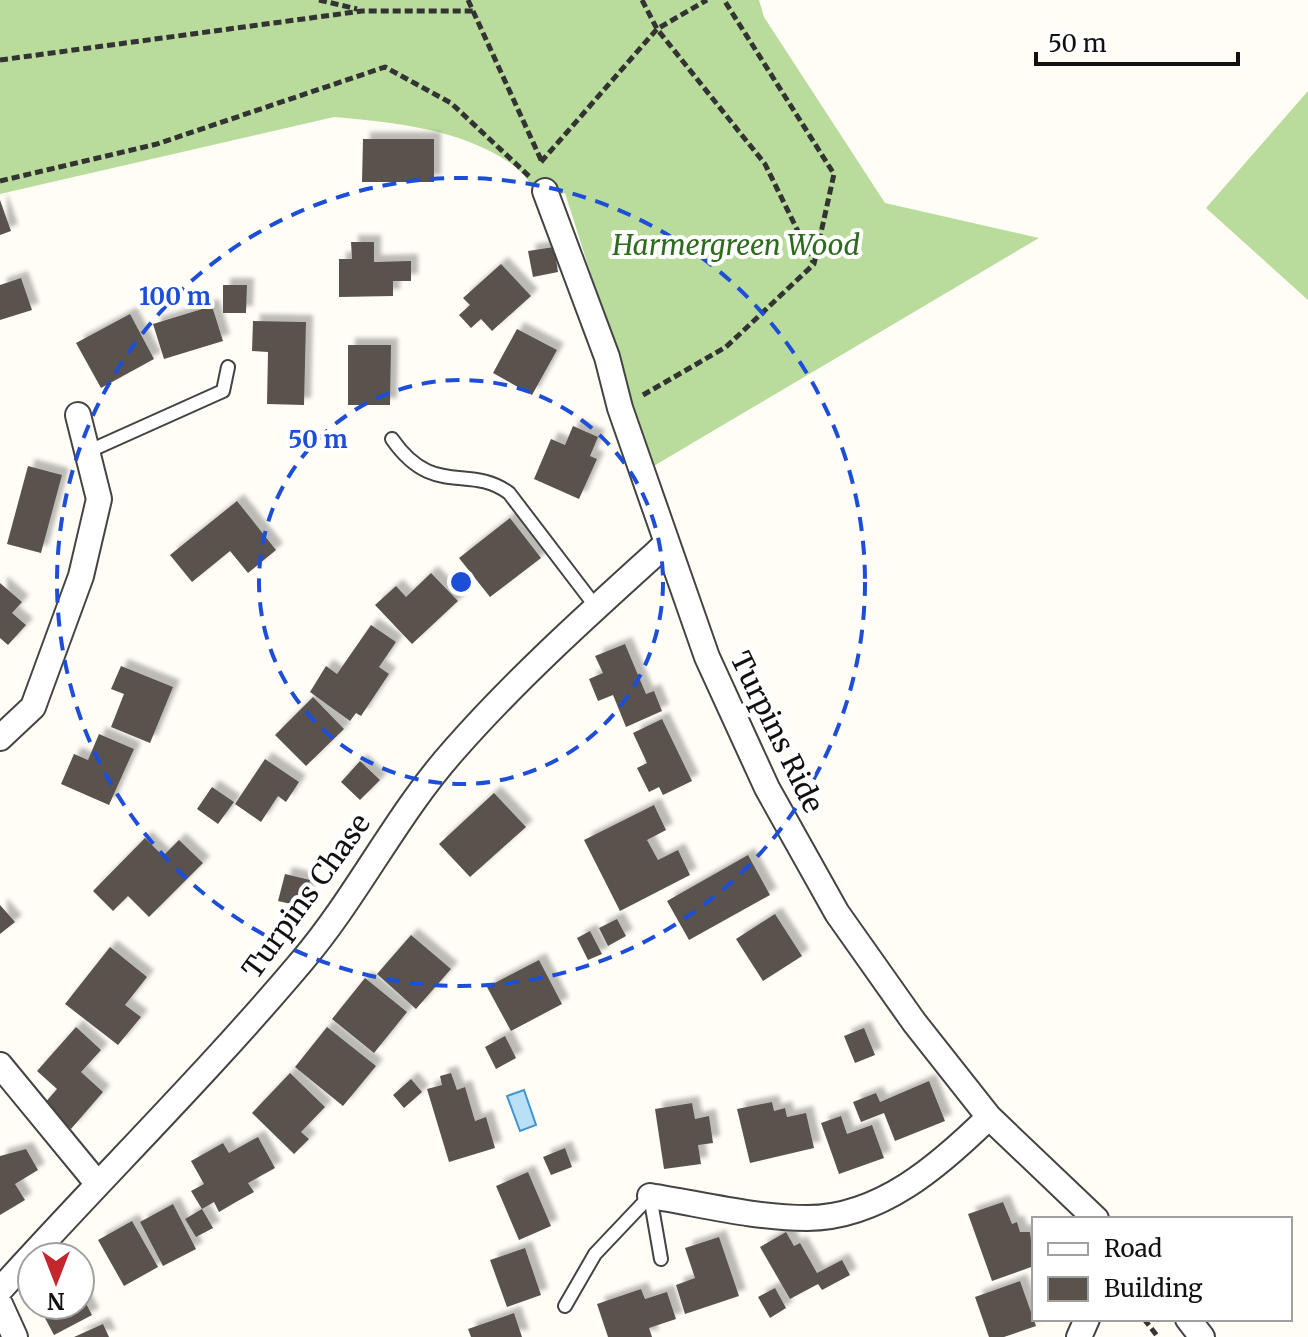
<svg xmlns="http://www.w3.org/2000/svg" width="1308" height="1337" font-family="Merriweather,serif">
<defs>
<filter id="shadow"><feDropShadow dx="7" dy="-7" stdDeviation="2" flood-color="#0004"/></filter>
</defs>
<rect width="100%" height="100%" fill="#fffdf5"/>
<path fill="#b9dc9c" d="M0,0H759L764,17L885,203L1039,238L652,467L565,193L542,198C533,188 524,173 513,165C463,129 393,122 334,117L0,194Z
M1308,91V300L1206,208Z"/>
<path fill="#b9e0f7" stroke="#3f96cf" stroke-width="2" d="M524,1090L536,1125L520,1131L507,1096Z"/>
<path fill="#5a524d" filter="url(#shadow)" d="M363,139H434V182H362Z
M0,200L11,231L0,235Z
M351,242H374V262L411,261V281H393V296L339,297V259H352Z
M554,247L558,272L533,277L528,251Z
M501,264L531,296L492,331L481,319L471,328L459,315L470,305L463,298Z
M21,278L32,310L0,320V285Z
M223,285H247L246,313H223Z
M212,306L223,341L164,359L153,324Z
M130,314L154,359L101,388L76,343Z
M253,321L306,322L304,405L267,404L268,352L252,351Z
M517,329L557,350L532,395L493,373Z
M348,345H391L390,405H348Z
M573,426L598,437L590,456L597,459L579,499L534,479L551,439L565,445Z
M28,466L62,475L41,553L7,544Z
M237,501L276,550L248,573L230,551L192,582L170,555Z
M510,518L541,558L490,597L459,558Z
M431,573L458,601L412,644L375,605L396,586L406,597Z
M0,583L22,602L12,613L26,625L8,645L0,638Z
M371,625L396,642L379,667L389,674L361,716L356,713L350,721L310,692L326,666L337,674Z
M625,644L646,694L654,691L662,711L626,727L613,695L598,701L589,679L603,673L595,656Z
M121,666L173,687L150,743L111,727L124,694L111,689Z
M313,697L344,729L306,766L275,735Z
M662,719L692,781L663,795L659,787L649,792L637,768L647,763L633,733Z
M99,734L134,749L109,805L61,784L74,754L88,760Z
M265,759L299,782L286,802L278,796L261,822L235,804Z
M360,761L380,780L360,800L341,782Z
M212,787L234,802L218,824L197,809Z
M494,793L526,827L470,877L439,844Z
M654,805L666,830L647,840L652,849L658,860L678,850L690,875L620,911L584,840Z
M145,838L163,856L179,840L203,863L149,917L128,896L113,911L93,891Z
M748,855L770,895L689,940L667,901Z
M285,874L310,880L304,907L278,901Z
M0,905L15,922L0,934Z
M775,914L802,956L763,981L736,939Z
M617,919L626,936L608,946L599,928Z
M590,931L602,954L588,960L577,938Z
M411,935L451,969L416,1009L377,974Z
M110,947L147,977L125,1005L141,1017L118,1045L65,1004Z
M539,960L562,1004L511,1031L487,987Z
M365,978L407,1012L374,1053L332,1019Z
M76,1027L101,1050L81,1072L103,1092L71,1129L43,1105L57,1089L37,1071Z
M327,1027L376,1066L343,1106L295,1067Z
M864,1028L875,1055L855,1063L844,1036Z
M505,1036L516,1058L496,1069L485,1047Z
M290,1073L325,1107L301,1132L309,1139L294,1154L252,1113Z
M451,1073L457,1090L465,1087L475,1121L486,1117L495,1148L449,1162L427,1089L442,1085L440,1076Z
M411,1079L422,1092L404,1108L393,1095Z
M929,1081L945,1121L895,1141L884,1113L861,1122L853,1102L876,1093L880,1102Z
M772,1102L774,1111L785,1108L787,1117L806,1113L814,1148L750,1163L737,1109Z
M692,1103L695,1119L709,1116L713,1143L698,1145L701,1164L664,1169L655,1109Z
M841,1116L847,1134L872,1125L884,1158L839,1174L821,1123Z
M258,1137L275,1168L248,1183L254,1192L236,1202L219,1212L214,1202L202,1209L213,1228L196,1237L185,1219L202,1209L191,1191L204,1184L191,1161L223,1143L229,1153Z
M565,1148L572,1167L551,1175L543,1157Z
M26,1149L38,1170L15,1184L25,1200L0,1215V1156Z
M528,1172L551,1226L519,1240L496,1186Z
M1003,1202L1012,1224L1017,1222L1020,1232H1030L1034,1266L992,1281L968,1214Z
M173,1204L196,1249L163,1266L140,1222Z
M132,1221L158,1267L124,1286L98,1240Z
M786,1232L794,1246L800,1243L817,1273L842,1260L850,1275L822,1290L818,1284L790,1299L760,1247Z
M719,1237L739,1296L685,1314L676,1285L695,1278L685,1248Z
M525,1248L541,1295L507,1307L490,1260Z
M1020,1281L1036,1326L1004,1337H989L975,1297Z
M775,1288L786,1308L770,1318L758,1297Z
M641,1289L645,1299L667,1292L676,1319L649,1328L652,1337H608L597,1304Z
M80,1292L92,1315L54,1335L38,1305H80Z
M514,1313L522,1337H471L468,1329Z
M103,1324L109,1337H74Z"/>
<g fill="none" stroke-linecap="round" stroke-linejoin="round">
<g stroke="#444" stroke-width="16">
<path id="lane" d="M392,439C434,499 468,463 509,493L596,607
M87,452L223,391L228,367
M650,1196L661,1259
M565,1306L595,1254L650,1196"/>
</g>
<g stroke="#444" stroke-width="28">
<path id="street" d="M545,191L607,357L620,408L707,657L767,788L837,913L914,1022L989,1117L1096,1219
M0,738L33,707L81,576L99,499L78,415
M0,1065L97,1183
M650,1196C701,1204 755,1218 807,1218C880,1218 940,1165 989,1117
M0,1290C100,1179 206,1075 302,961C358,895 396,815 454,750C518,677 593,610 666,544
M0,1304L15,1337
M1188,1319L1202,1337
M1079,1337L1087,1319"/>
</g>
<path stroke="#333" stroke-width="5" stroke-dasharray="8 4" stroke-linecap="butt" d="M319,0L357,9
M468,0L542,162
M642,0L657,29L765,164L813,262
M0,60L362,11H473
M541,162L657,29L707,0
M0,181L157,144L385,67L451,103L530,177
M643,395L726,347L814,264L834,174L724,0
M1144,1319L1158,1337"/>
<use href="#lane" stroke="#fff" stroke-width="12"/>
<use href="#street" stroke="#fff" stroke-width="24"/>
</g>
<g fill="none" stroke="#1d4ed8" stroke-width="4" stroke-dasharray="14 10">
<circle cx="461" cy="582" r="202"/>
<circle cx="461" cy="582" r="404"/>
</g>
<g text-anchor="middle" stroke-width="8" stroke-linejoin="round" paint-order="stroke">
<g font-size="28" font-style="italic" fill="#2f6b1f" stroke="#fff">
<text x="736" y="255">Harmergreen Wood</text>
</g>
<g font-size="28" fill="#111" stroke="#fff">
<text transform="translate(777 732) rotate(64)" y="10">Turpins Ride</text>
<text transform="translate(306 896) rotate(-54)" y="10">Turpins Chase</text>
</g>
</g>
<circle cx="461" cy="582" r="12" fill="#1d4ed8" stroke="#fff" stroke-width="4"/>
<g font-size="24" text-anchor="middle" font-weight="bold" fill="#1d4ed8" stroke="#fff" stroke-width="8" stroke-linejoin="round" paint-order="stroke">
<text x="175" y="305">100 m</text>
<text x="318" y="448">50 m</text>
</g>
<rect x="1032" y="1217" width="260" height="104" fill="#ffffff" stroke="#a0a0a0" stroke-width="2"/>
<rect x="1048" y="1243" width="40" height="12" fill="#ffffff" stroke="#a0a0a0" stroke-width="2"/>
<text x="1104" y="1257" font-size="24" fill="#111111">Road</text>
<rect x="1048" y="1277" width="40" height="24" fill="#5a524d" stroke="#a0a0a0" stroke-width="2"/>
<text x="1104" y="1297" font-size="24" fill="#111111">Building</text>
<g transform="translate(56 1281) rotate(180)"><circle r="38" fill="#ffffff" stroke="#a0a0a0" stroke-width="2"/>
<path d="M0-6L14 30L0 20L-14 30Z" fill="#c4262e"/>
<text y="-12" font-size="22" font-weight="bold" text-anchor="middle" fill="#111111">N</text>
</g>
<path d="M1036 52v12h202v-12" fill="none" stroke="#111111" stroke-width="4"/>
<text x="1048" y="52" font-size="24" fill="#111111" stroke="#ffffff" stroke-width="6" paint-order="stroke">50 m</text>
</svg>
